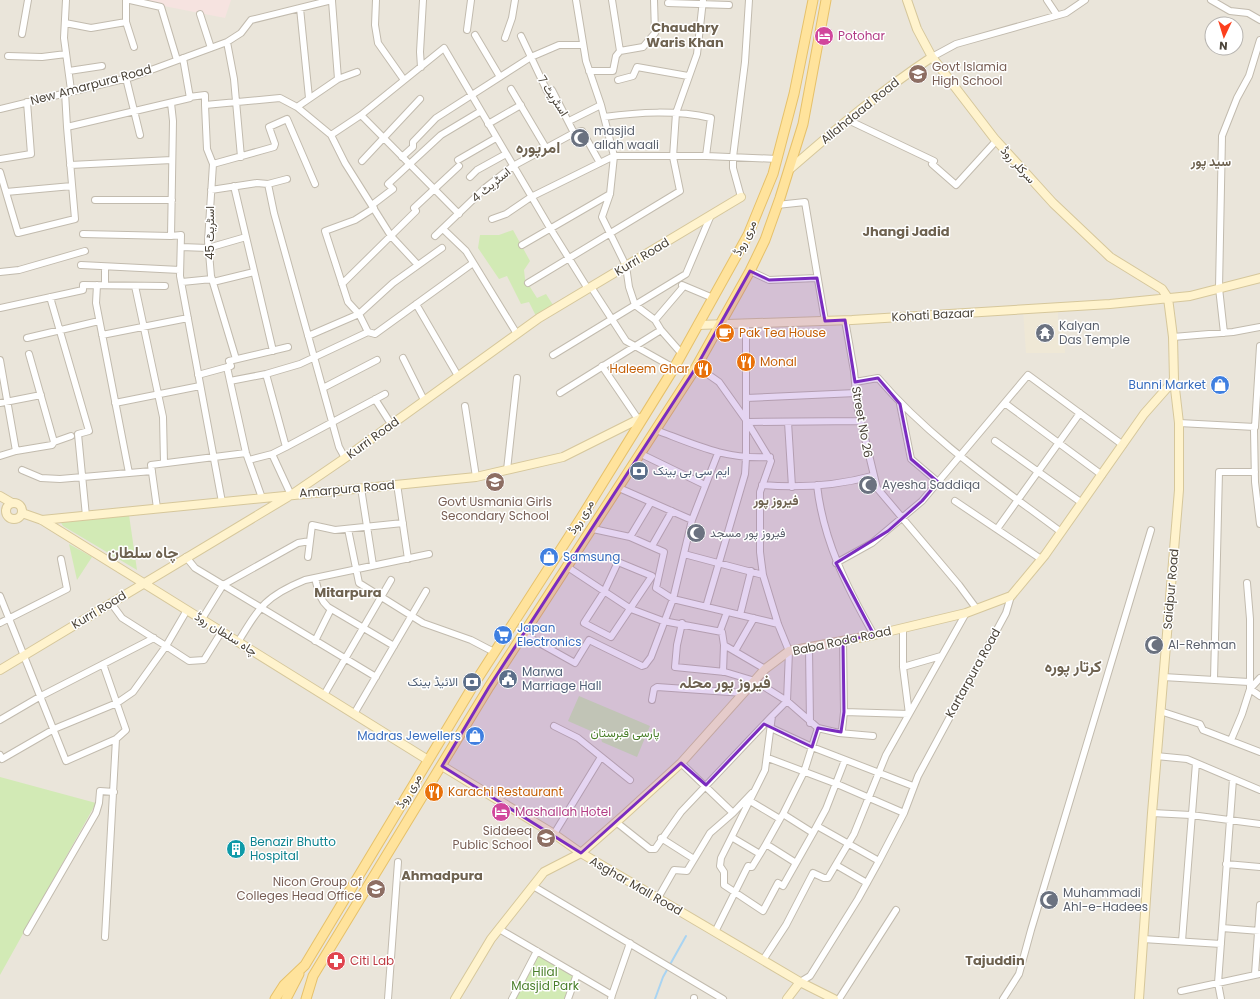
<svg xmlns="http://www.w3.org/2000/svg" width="1260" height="999" font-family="Poppins,Vazirmatn,sans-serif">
<rect width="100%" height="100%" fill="#f6f3ec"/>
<path fill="#eae5da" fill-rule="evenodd" d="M0,0H1260V999H0ZM1212,24H1236V48H1212Z"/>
<path fill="#efe8d6" d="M1058,308V321H1064L1065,353H1026L1023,310Z"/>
<path fill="#f6e3e0" d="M133,0H231L225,18Z"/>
<path fill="#d2eab5" d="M513,230L530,261L524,270L525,279L537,298L546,294L553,305L536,316L529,302L521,304L507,276L499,279L478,248L480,235H499Z
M129,515L137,570L63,526L60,521Z
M69,544L92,557L77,580Z
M579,696L650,726L637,757L602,742L600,735L568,721Z
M0,777L96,803L0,975Z
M537,951L577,974L568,999H512Z"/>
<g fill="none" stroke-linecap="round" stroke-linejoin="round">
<path stroke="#a9d4f2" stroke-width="2" d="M655,999L663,977L686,936"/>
<g stroke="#c2bbae" stroke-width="8">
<path id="street" d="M66,0L64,38L71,90
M126,0V22L134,47
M130,0L161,7L177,60
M376,0L375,25L378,43L404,80
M1047,0L1057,15
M1211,0L1230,11L1248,13L1260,20
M332,1L338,79
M668,3L729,5
M300,8L309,98
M200,14L211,48
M65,23L91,28L126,22
M467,30L471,0
M22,34L28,0
M475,35L500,77
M521,36L547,91L552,90L574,133
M505,38L512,18L515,0
M227,42L234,79L241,157
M620,51L643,47L655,33L654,0
M8,56L42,57L66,54
M932,57L956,44L1066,13L1085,0
M421,67L420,52L423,0
M69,71L102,66
M589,71H613L616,56L620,51L612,0
M126,78L140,135
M618,80L633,76L637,67L688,76
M511,89L546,148
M65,92L67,127L190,98L183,58
M189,97L205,95V105L280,98L297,107L331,135L345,163L391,236L418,265
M205,105L207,149L213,164L208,241L211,276L236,359
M297,107L338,79L357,72
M0,109L132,77L227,42L241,33L251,20L332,0
M361,115L459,214
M604,117C640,112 675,110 711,118L706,156
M848,120L934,161
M569,121L601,105
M488,124L521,105
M331,135L361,115L444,48L550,228L588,289
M402,157L413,147V142L436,118L531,57L559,45H583
M0,159L31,154L27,102
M458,160L496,138
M362,161L420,99
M213,164L274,147L275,144L269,127L287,119L315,184
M932,164L956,185L996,141
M70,165L172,160
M0,172L18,233L75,219L67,127
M470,177L477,170L506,154
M268,184L274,213L339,447L345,458
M234,186L273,351
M211,190L257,183L268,184L287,179
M6,192L72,186
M741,197L733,168V157L745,62L749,0
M95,200H172
M372,205L393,189L388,184L441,135L481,111
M777,205L805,202L825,321
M492,219L506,214L531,197L614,156L601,105L586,61L576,0
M443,229L466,251L517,334
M83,234L171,236L173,121L171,103
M171,236L181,235L180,276L222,502
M435,236L485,188L513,166L574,133L582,131L600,163
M522,245L610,194
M181,247L208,248L246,237
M81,265L180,270
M750,271L769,280L817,278
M0,272L19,270L85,251
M182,282L212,279
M213,282L254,272
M528,283L680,191L673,157L676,113L697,54L703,0
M342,284L416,211L414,208L459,166
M97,285L96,303L129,473
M105,285V267
M682,285L713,298
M135,286L163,417L164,463
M591,287L626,341L674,368
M50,297L89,431L78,434L86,516
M416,304L458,376
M0,308L83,290V285L165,286
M655,320L684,286
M845,320L854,371L857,405L877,488L959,585L976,608
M368,332L359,314L348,302L325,231L355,220L374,208
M1224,333L1219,288L1222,136L1237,98L1249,76L1260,40
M102,335L188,318
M308,336L359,314L393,283L442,248
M1173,337L1233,332L1260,327
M27,338L99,321
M29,354L54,442
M682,354L661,330L655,320L635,305L629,287L626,266L602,217L610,194L614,156H706L777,159
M553,355L686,274L711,215
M403,358L424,400
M0,360L16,451L0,456
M602,366L638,419
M696,366L719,382L746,420L771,461L760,492V552L763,575L778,624L789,651L787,701L772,716L765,770L721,858L720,866L724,872V885L763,911L778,883L783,886L813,833
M227,367L230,381
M266,374L286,447L272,454L291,495
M198,375L231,366L229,361L288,347
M855,382L878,378C930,439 997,484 1061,532
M323,388L377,360
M560,393L661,330
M746,398L856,393
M375,399L391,424
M0,403L41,395
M115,403L200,386
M900,404L911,459L938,482
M1006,404L1102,475
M465,406L476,477
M748,422L860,421
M788,422L792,487
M1179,423L1255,427L1260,346
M656,430C696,445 726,460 770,457
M1254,430L1255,482L1260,524
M995,441L1082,503
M286,447L385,394
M16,451L52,445L54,442L71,436
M641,454L705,485
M249,460L272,454
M22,470L41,478L60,479L152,471
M507,470L517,378
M397,484L408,559
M762,485C800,488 836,486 872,476
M817,485C823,540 847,588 874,635
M361,488L373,565
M619,488L692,520
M262,498L246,453L230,381L266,374L300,364L368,332L375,334L473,263
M955,501L1041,559
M157,508L151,465L246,453
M348,529L359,583L423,623L471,640L494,652
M593,529L630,537L664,552L656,588L673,599L778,624
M997,529L1080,413
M630,537L651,502
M652,546L672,511
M684,554L763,575
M186,557L195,568L376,677
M308,557L312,525L335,530L403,523
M618,562L652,576L611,637L584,623L604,592Z
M836,563L872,543L922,501L1028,375L1123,445
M566,566L631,609L663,621L722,632L724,645L765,669
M315,578C318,589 319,599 328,607L394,646
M0,596L66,761L116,739
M706,607L745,474L746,458V323
M187,610L166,646L189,661L204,660L222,631
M740,615L751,571
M202,619L223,585L298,543L310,541
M0,623L67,589L61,559
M682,623L677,645L675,667L725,672L755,681L787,701L818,728L839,733L842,730L844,712L909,714L903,667V628
M720,631L727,612
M525,635L575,663L589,640L642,666L645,665L651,657L673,599L692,520L718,453
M315,641L331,609
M843,641L844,712
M238,642C260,606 266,596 305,580L429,554
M809,648L810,723
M735,651L754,618
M103,664L126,730L116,739L105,937
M903,667L941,656
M723,672L724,645
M1163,677L1249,682
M1260,678L1250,689L1260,696
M1214,680L1219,472H1255
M324,695L391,580
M652,700L654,689L657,687L744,693
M1160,711L1200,724L1203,730L1260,752
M354,714L426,591
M0,720L41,696L154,638
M554,726L578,738L630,780
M771,728L812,747L913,786
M839,733L873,736
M1231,740L1242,714L1250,689V619L1247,583
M0,755L2,759L54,729L117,703L133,692L166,646L122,618L111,603
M1156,756L1187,759L1260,790
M768,758L837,784L904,813
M681,763L733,813
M750,801L780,819L783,814L813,833L826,809L845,760
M1152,813L1191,815L1260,824
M783,814L804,772L818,728
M616,822L650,849H655L681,812L772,716
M817,826L879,861
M554,834L601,757
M661,838L694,859
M733,838L760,854L766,844L796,863
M766,844L780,819
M1226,864L1260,867
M836,865L867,883
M533,886L723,999
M658,898L674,870L687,871L710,833L733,813L752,793
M1222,928L1260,931
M499,929L612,995L611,999
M27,932L96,813L99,803L100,791L114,792
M715,932L748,866L752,867L760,854
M1143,939L1221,944
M1182,941L1196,763
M763,960L786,925L813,873L824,878H828L854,834L886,755L966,613
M1255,974L1260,905
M800,982L810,976L858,899L879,861L904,813L918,776L1006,613L1011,596
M1181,991L1260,974
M612,995L630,943
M388,999L398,862
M512,999L537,951
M568,999L577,974
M694,999V998
M839,999L896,910
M1003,999L1019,974L1031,930L1151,530
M1221,999L1218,983L1233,779"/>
</g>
<g stroke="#d6c79b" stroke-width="10">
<path id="secondary" d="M907,0L917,29L932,57L994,138L1053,203L1110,257L1162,289L1168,298L1173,337L1174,380L1179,423V490L1152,813L1139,999
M790,169C836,129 882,90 932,57
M698,325L852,320L1110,304L1190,296L1260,278
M0,496L12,503
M6 511a8 8 0 1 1 16 0a8 8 0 1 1-16 0Z
M22,513L42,520L428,760
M42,520L476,477L563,457L641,418
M0,670L291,495L345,458L539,318L741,197
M442,766L554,834L581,853L800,982L834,999
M455,999L491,939L544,872L581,853L623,816L681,763L765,669L789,651L874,635L966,613L1011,596L1045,555L1144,414L1174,380
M787,999L800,982"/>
</g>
<g stroke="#e6c16a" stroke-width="11">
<path id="primary" d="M275,999L284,985L305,965L476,681L581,518L674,368L748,235L773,174L794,94L813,0
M286,999L299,974
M306,999L313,976L489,687L695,369L750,271L765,240L780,198L803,124L826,0"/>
</g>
<use href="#street" stroke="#fff" stroke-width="6"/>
<use href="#secondary" stroke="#fff3cd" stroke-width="8"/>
<use href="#primary" stroke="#ffe39c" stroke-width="9"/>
</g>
<path fill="#7b2cbf" fill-opacity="0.2" stroke="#7b2cbf" stroke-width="3" stroke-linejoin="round" d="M750,271L769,280L817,278L825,321L845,320L855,382L878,378L900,404L911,459L938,482L922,501L888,531L836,563L874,635L843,641L844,712L841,732L818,728L812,747L764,724L706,785L681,763L581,853L442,766L489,687L695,369Z"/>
<defs>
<g id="hotel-disc" transform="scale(1)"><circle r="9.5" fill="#d1479c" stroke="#fff"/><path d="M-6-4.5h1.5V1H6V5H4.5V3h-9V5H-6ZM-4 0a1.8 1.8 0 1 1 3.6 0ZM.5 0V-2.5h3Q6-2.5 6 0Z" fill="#fff"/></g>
<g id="school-disc" transform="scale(1)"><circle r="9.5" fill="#8d6e63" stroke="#fff"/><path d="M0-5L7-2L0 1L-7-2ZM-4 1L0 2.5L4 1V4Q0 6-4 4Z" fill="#fff"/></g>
<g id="mosque-disc" transform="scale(1)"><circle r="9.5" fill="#6b7280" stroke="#fff"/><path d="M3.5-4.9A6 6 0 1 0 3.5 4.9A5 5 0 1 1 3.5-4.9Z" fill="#fff"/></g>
<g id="cafe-disc" transform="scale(1)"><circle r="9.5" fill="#e8710a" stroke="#fff"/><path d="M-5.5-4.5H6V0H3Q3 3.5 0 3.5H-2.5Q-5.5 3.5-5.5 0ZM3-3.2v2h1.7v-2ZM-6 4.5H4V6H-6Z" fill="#fff"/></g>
<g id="temple-disc" transform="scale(1)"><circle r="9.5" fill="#6b7280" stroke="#fff"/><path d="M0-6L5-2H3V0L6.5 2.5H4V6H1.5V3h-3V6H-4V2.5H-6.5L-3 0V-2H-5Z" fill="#fff"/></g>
<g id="restaurant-disc" transform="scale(1)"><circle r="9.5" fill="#e8710a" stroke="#fff"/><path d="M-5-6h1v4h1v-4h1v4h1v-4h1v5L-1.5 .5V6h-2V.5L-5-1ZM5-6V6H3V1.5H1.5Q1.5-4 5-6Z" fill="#fff"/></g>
<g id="shop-disc" transform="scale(1)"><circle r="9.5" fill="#3f7fe0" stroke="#fff"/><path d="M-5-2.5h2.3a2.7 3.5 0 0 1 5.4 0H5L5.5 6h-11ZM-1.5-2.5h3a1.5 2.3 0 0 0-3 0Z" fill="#fff"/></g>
<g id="bank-disc" transform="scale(1)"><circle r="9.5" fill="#5c6f8a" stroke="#fff"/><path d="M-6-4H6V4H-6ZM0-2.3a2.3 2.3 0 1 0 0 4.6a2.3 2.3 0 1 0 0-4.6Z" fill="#fff"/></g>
<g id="supermarket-disc" transform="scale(1)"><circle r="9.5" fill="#3f7fe0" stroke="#fff"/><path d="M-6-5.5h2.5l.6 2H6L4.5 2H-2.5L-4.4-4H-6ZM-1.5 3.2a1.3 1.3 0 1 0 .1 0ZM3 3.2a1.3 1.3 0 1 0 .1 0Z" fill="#fff"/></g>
<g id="civic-disc" transform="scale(1)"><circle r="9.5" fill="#5c6f8a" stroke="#fff"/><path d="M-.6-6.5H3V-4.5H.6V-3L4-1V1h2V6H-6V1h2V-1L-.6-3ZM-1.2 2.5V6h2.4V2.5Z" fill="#fff"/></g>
<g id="building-disc" transform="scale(1)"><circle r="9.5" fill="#0f9aa8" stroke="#fff"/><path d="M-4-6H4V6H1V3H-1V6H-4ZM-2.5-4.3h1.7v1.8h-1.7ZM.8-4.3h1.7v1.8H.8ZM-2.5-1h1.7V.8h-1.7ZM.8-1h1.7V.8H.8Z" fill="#fff"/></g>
<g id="university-disc" transform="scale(1)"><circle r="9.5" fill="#8d6e63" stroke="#fff"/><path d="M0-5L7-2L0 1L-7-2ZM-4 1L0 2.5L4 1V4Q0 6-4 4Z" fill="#fff"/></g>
<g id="pharmacy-disc" transform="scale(1)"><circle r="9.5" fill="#e0444e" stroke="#fff"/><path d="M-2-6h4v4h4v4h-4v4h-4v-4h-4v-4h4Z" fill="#fff"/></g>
</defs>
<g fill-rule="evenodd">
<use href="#hotel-disc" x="824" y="36"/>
<use href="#school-disc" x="918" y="74"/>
<use href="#mosque-disc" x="580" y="138"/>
<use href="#cafe-disc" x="725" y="333"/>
<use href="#temple-disc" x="1045" y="333"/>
<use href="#restaurant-disc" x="746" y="362"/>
<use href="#restaurant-disc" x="703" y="369"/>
<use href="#shop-disc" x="1220" y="385"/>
<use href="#bank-disc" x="639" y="471"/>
<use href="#school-disc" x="495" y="482"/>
<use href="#mosque-disc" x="868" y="485"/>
<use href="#mosque-disc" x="696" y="533"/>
<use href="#shop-disc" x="549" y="557"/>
<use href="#supermarket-disc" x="503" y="635"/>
<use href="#mosque-disc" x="1154" y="645"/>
<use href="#civic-disc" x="508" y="679"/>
<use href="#bank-disc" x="472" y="682"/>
<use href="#shop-disc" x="475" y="736"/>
<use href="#restaurant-disc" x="434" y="792"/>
<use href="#hotel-disc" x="501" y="812"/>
<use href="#school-disc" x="546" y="838"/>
<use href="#building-disc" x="236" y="849"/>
<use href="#university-disc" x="376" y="889"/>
<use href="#mosque-disc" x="1049" y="900"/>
<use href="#pharmacy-disc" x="336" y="961"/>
</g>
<g text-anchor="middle" stroke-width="3" stroke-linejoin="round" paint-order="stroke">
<g font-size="12" fill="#b23c85" stroke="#fff" text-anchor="start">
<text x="838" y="40">Potohar</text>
<text x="515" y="816">Mashallah Hotel</text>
</g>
<g font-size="12" fill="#785e54" stroke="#fff" text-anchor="end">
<text x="932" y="71" text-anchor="start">Govt Islamia<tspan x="932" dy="14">High School</tspan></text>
<text x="495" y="506" text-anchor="middle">Govt Usmania Girls<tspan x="495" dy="14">Secondary School</tspan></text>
<text x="532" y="835">Siddeeq<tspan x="532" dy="14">Public School</tspan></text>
<text x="362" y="886">Nicon Group of<tspan x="362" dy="14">Colleges Head Office</tspan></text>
</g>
<g font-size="12" fill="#4b4439" stroke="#fff">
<text transform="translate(91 85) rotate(-15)" y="4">New Amarpura Road</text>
<text transform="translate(553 96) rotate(57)" y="4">اسٹریٹ 7</text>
<text transform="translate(860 111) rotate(-39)" y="4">Allahdaad Road</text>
<text transform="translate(1018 165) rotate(48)" y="4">سرکلر روڈ</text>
<text transform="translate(491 185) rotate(-40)" y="4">اسٹریٹ 4</text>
<text transform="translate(210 233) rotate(-90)" y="4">اسٹریٹ 45</text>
<text transform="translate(745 238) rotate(-64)" y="4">مری روڈ</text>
<text transform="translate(642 257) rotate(-31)" y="4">Kurri Road</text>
<text transform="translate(933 315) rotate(-3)" y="4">Kohati Bazaar</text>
<text transform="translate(862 422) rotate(80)" y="4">Street No 26</text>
<text transform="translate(373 438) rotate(-36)" y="4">Kurri Road</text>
<text transform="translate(347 489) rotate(-5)" y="4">Amarpura Road</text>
<text transform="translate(581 517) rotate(-58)" y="4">مری روڈ</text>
<text transform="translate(1171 589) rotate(-85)" y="4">Saidpur Road</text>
<text transform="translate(99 610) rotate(-31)" y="4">Kurri Road</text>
<text transform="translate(226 634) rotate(32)" y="4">چاہ سلطان روڈ</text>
<text transform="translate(842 641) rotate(-12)" y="4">Baba Roda Road</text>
<text transform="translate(973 673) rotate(-61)" y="4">Kartarpura Road</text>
<text transform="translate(409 791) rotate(-59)" y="4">مری روڈ</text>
<text transform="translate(636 886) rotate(30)" y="4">Asghar Mall Road</text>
</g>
<g font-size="12" fill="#5b616d" stroke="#fff" text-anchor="start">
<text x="594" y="135">masjid<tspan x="594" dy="14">allah waali</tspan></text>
<text x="1059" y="330">Kalyan<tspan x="1059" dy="14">Das Temple</tspan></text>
<text x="882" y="489">Ayesha Saddiqa</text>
<text x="710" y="537">فیروز پور مسجد</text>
<text x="1168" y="649">Al-Rehman</text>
<text x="1063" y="897">Muhammadi<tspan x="1063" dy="14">Ahl-e-Hadees</tspan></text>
</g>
<g font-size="12" fill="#c56008" stroke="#fff" text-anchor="start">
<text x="739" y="337">Pak Tea House</text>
<text x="760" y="366">Monal</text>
<text x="689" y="373" text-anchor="end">Haleem Ghar</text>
<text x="448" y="796">Karachi Restaurant</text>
</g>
<g font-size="12" fill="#366cbe" stroke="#fff" text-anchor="end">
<text x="1206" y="389">Bunni Market</text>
<text x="563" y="561" text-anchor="start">Samsung</text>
<text x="517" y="632" text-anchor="start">Japan<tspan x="517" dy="14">Electronics</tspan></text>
<text x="461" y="740">Madras Jewellers</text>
</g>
<g font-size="12" fill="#4e5e75" stroke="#fff" text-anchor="start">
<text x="653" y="475">ایم سی بی بینک</text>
<text x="522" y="676">Marwa<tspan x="522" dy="14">Marriage Hall</tspan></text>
<text x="458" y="686" text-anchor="end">الائیڈ بینک</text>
</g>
<g font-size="12" fill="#4a7f2a" stroke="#fff">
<text x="625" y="737">پارسی قبرستان</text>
<text x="545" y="976">Hilal<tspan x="545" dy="14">Masjid Park</tspan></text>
</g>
<g font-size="12" fill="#0d838f" stroke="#fff" text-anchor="start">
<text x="250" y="846">Benazir Bhutto<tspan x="250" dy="14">Hospital</tspan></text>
</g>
<g font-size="12" fill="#be3a42" stroke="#fff" text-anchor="start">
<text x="350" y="965">Citi Lab</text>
</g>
<g font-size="13" font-weight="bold" fill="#6e6250" stroke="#fff">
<text x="685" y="32">Chaudhry<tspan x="685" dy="15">Waris Khan</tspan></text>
<text x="1211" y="166">سید پور</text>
<text x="906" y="236">Jhangi Jadid</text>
<text x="776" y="505">فیروز پور</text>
<text x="348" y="597">Mitarpura</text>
<text x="442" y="880">Ahmadpura</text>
<text x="995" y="965">Tajuddin</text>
</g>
<g font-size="16" font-weight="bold" fill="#6e6250" stroke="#fff">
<text x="538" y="153">امرپورہ</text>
<text x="143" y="558">چاہ سلطان</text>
<text x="1073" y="672">کرتار پورہ</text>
<text x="725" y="688">فیروز پور محلہ</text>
</g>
</g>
<g transform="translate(1224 36) rotate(184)"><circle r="19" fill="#ffffff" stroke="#b7b4b0"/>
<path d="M0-3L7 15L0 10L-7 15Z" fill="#fc3f1d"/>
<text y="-6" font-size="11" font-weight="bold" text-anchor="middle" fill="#4b4439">N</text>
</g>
</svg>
